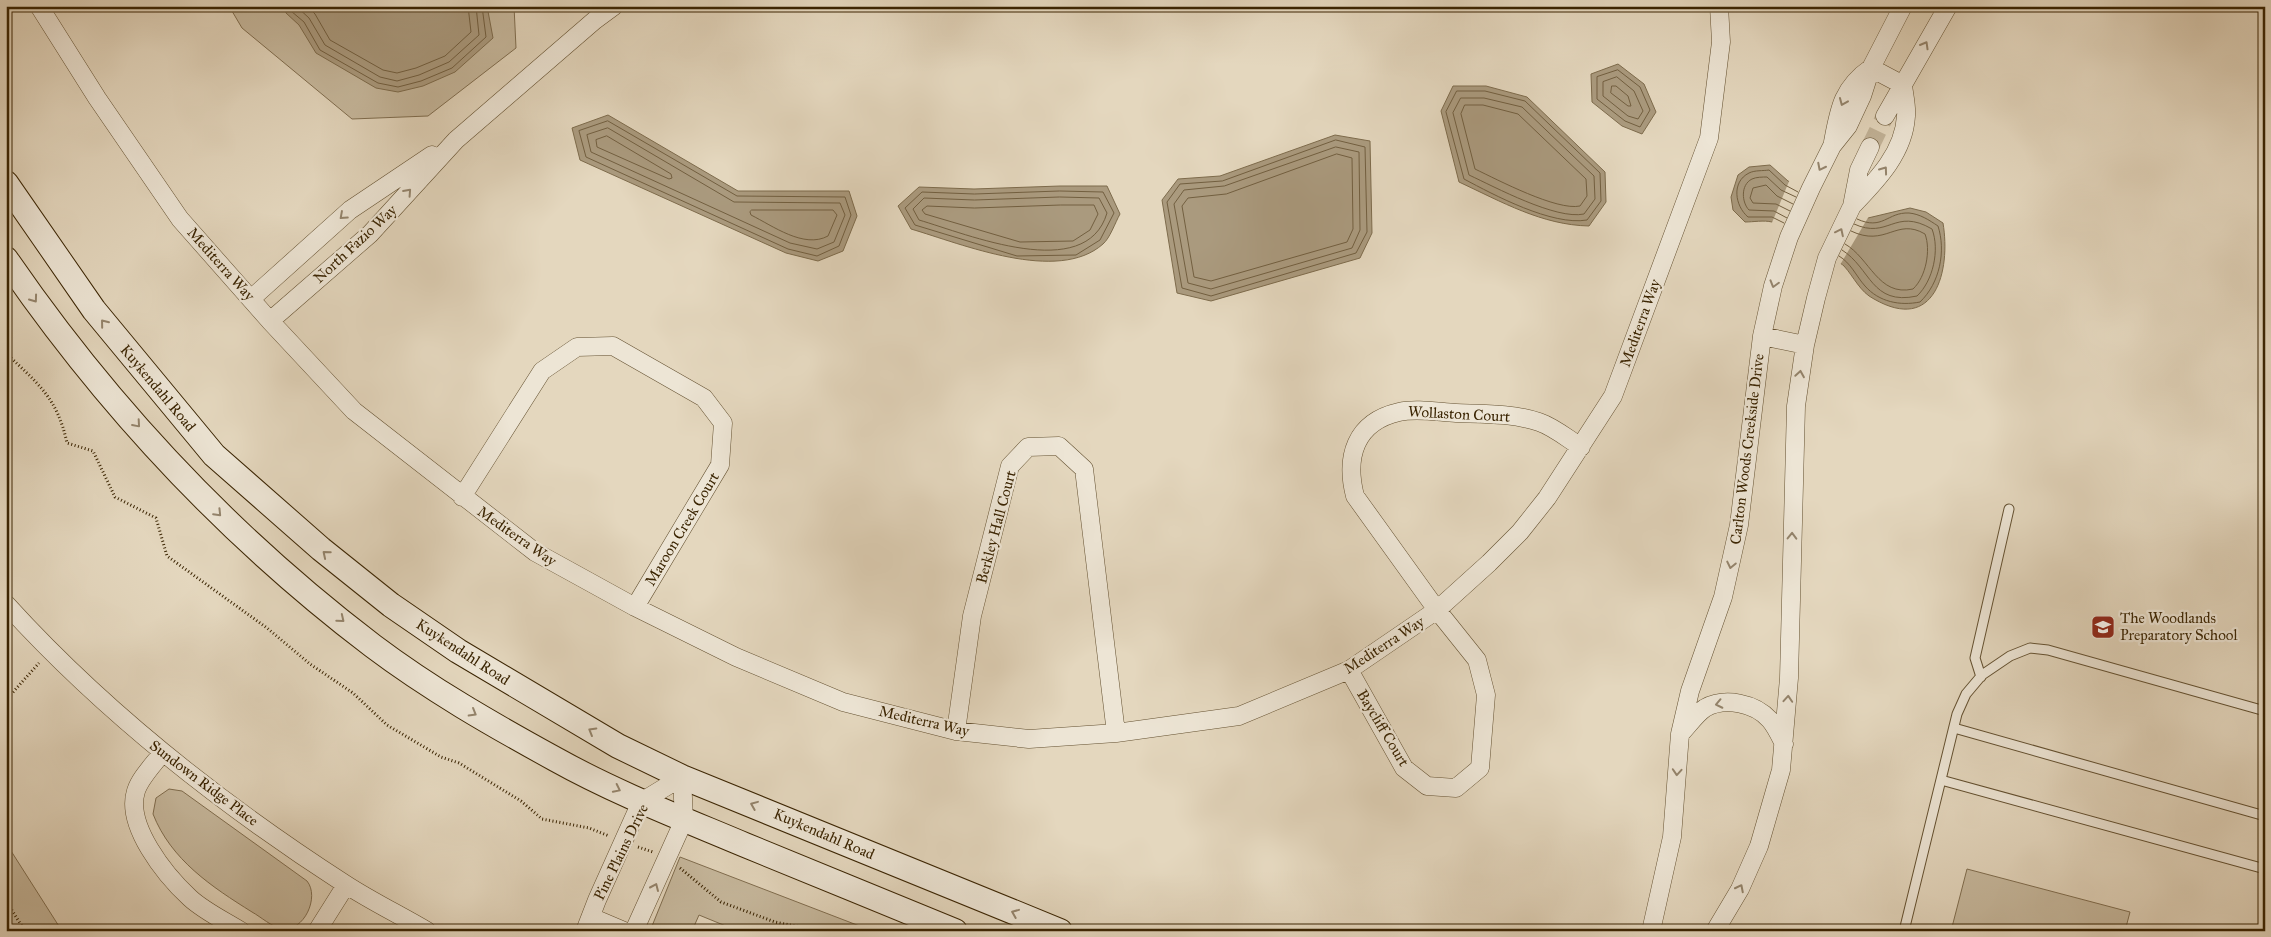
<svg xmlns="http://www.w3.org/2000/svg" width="2271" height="937" font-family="'IM FELL Great Primer',serif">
<rect width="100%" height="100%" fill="#e4d7be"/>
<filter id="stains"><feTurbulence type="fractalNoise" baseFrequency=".004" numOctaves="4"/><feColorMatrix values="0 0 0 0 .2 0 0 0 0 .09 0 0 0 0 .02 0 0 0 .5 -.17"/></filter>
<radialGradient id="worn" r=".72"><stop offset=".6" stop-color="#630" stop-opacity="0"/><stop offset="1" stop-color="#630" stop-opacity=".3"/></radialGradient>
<path fill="#c7b99e" stroke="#806e50" d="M229,6H514L516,48L428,116L352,119L242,28Z
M169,789L182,791L307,881C320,897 304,932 282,929C272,927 261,917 252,912C212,887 171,860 153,814L156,798Z
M6,843L62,931H6Z
M680,857L870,930L871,931H738L699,915L692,931H650Z
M1967,869L2130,912L2125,931H1951Z"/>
<path fill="#aa9a7e" stroke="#7d6b4c" d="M285,6H487L493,38L455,72L423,86L398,92L376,88L316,53L299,25L286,13Z
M1618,64L1644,84L1656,112L1642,134L1622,126L1592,102L1591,74Z
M1453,86H1486L1527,97L1605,172L1606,202L1589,226C1542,225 1502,202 1459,182L1441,111Z
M608,115L738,191H849L857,216L843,251L818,261L786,253L580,160L572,128Z
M1335,135L1370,141L1372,233L1360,258L1211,301L1177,293L1162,200L1178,179L1220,176Z
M1770,165L1788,181L1868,218L1910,208L1926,212L1943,223C1951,271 1935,334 1874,299C1860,292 1854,277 1844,266C1839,261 1778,224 1772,222C1764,220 1753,222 1745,222L1733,210L1731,197L1738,175L1749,167Z
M1060,186H1107L1120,214C1115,223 1110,238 1103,244C1058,284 962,244 911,229L898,206L919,187L974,189Z"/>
<path fill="#e4d7be" d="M1790,179L1869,216L1840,265L1771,225Z"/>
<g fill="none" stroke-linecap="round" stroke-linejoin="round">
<path stroke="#725f40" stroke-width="1" d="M290,6L291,11L304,22L320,50L378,83L398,87L421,81L452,68L486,37L482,6
M296,6L309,18L325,45L380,77L397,81L419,75L449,62L479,35L476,6
M307,6L315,14L330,40L383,70L397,73L416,68L445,56L471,32L468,6
M1618,70L1640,87L1650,110L1640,127L1625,121L1597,99V77Z
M1617,77L1634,91L1643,111L1638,119L1628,116L1603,96V82Z
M1612,86H1616L1628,96L1631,106H1628L1611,93Z
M1457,91H1485L1525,101L1600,173L1601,201L1587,220C1552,226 1494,195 1464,179L1446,112Z
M1461,98H1484L1522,107L1594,176L1595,199L1584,214C1556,220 1495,187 1469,175L1453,113Z
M1465,105H1483L1518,114L1586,179L1587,196L1580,206C1557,211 1498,180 1475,169L1461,114Z
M608,121L737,196L845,197L851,215L839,246L817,256L788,249L586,157L579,131Z
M608,128L734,202L840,203L845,215L834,242L817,249L790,243L591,152L587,135Z
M607,136L671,174L672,178L669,179L597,147L596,140Z
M1336,140L1365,147L1367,232L1356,253L1211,296L1182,288L1167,202L1180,184L1222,181Z
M1336,147L1359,152L1360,230L1352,248L1211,289L1188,283L1174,204L1184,190L1224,186Z
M1337,154L1352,158L1353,229L1347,242L1211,281L1194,277L1182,206L1188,198L1226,194Z
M1060,191L1103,192L1114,213L1100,240L1076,255L1017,256L915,225L905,208L922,192L974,194Z
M1060,197L1099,198L1107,213C1086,284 967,234 919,220L913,209L924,198L974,200Z
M1061,205H1094L1098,214L1090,230L1073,241L1020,242L925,214L922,210L927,206L974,208Z
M752,210H833L837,215L828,236C804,249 773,226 751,215L750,212Z
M1790,211L1776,204L1753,203L1750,198L1753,188L1766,185L1777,196L1793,204
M1787,218L1774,211L1749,210C1742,203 1740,185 1752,179C1756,177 1763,177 1767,177L1781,190L1796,197
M1784,223L1772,217H1748C1735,206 1731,182 1749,173C1755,170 1763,171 1769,170L1785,185L1798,192
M1845,244C1870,258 1878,297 1913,289C1926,277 1931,250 1925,234C1896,217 1886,248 1851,231
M1842,250C1871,268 1871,306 1917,296C1933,281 1940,250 1932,229C1894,207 1889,240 1854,224
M1839,256C1851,263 1856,276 1865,286C1879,302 1900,306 1920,302C1940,283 1946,251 1938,226C1929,220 1920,214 1909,213C1887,212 1883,231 1857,219"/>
<path stroke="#c2b398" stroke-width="18" stroke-dasharray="18 9" stroke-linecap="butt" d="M1870,147L1885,116"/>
<g stroke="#645131" stroke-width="11">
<path id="lane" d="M1981,677L1975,658L2009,509
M1954,728L2265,816
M1941,780L2265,869
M1904,931L1957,714L1966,694L1982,675L2010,656L2030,648L2048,650L2265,711"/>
</g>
<g stroke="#645131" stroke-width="19">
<path id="street" d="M39,6L97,98L180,219L270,321L354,411L535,552L635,607L736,657L843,702L956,731L1029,739L1116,733L1239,716L1349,670L1437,610L1489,563L1520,532L1547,498L1613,396L1709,138L1721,42L1719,6
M1871,68L1903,85
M1885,116L1948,6
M1833,142C1839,110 1842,88 1871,68
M1852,206C1876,181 1904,153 1906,116C1907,106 1904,95 1903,85
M252,298L350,210L432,155
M270,321L370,234L456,140L595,20L614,6
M1762,336L1805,345
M462,497L542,371L577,347L613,346L704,398L723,423L720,465L635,607
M6,604C105,713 221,804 345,884C371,901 400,915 427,931
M1349,670L1404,768L1427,786L1456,788L1480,768L1486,695L1477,660L1437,610L1355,496C1345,457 1355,422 1399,412C1416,408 1438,412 1456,413C1484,414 1512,413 1539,422C1554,427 1568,439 1581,447
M956,731L972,616L1010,466L1028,447L1059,446L1084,469L1116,733
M1680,734C1688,726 1696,714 1705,708C1725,697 1755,703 1770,720C1776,727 1780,736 1784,744
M162,753C154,764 140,778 136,791C125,825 165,875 190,898C204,911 225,921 241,931
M591,917L624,931
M317,931L346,885
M585,931L597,900L641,802L682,777L684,820L634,931
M1651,931L1672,837L1680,734L1690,691L1723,597L1739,525L1762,336L1773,286L1789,237L1811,188L1832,146L1848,126L1862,96L1871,68L1903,6
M1715,931L1740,889L1759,846L1781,770L1789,678L1796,406L1805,345L1816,298L1827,258L1852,206L1859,170L1870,147"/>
</g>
<g stroke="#3a2402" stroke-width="26">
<path id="secondary" d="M6,183L94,310L214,455L321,549L391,605L458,651L618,746L682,777L1060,931
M6,259C107,406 231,538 373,646C430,689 493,725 555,759C616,793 681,818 745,845C815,873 885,903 955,931"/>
</g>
<path stroke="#3a2402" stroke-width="3" stroke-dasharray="1 2.5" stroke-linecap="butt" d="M6,353C38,384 57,397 67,443L93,451L115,497L156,518L167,556L267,628L310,664L353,693L387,725L441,757L459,763L521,801L542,819L589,828L609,836
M6,700L39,663
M638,847L653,852
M680,868L721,902L775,922L820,931
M6,901L25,931"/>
<use href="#lane" stroke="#ede5d5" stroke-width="9"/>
<use href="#street" stroke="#ede5d5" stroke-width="18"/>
<use href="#secondary" stroke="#ede5d5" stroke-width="24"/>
</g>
<defs><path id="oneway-chevron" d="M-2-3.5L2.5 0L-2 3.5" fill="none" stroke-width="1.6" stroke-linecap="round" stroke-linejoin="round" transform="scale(1.25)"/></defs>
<g stroke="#94846c">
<use href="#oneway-chevron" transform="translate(1925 45) rotate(-60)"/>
<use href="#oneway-chevron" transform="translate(1843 102) rotate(113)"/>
<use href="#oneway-chevron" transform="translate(1821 167) rotate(117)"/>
<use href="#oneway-chevron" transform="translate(1884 170) rotate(-54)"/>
<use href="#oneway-chevron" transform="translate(408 192) rotate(-48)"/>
<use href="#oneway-chevron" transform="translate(343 216) rotate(138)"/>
<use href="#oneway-chevron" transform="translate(1840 232) rotate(-64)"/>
<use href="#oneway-chevron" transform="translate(1774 284) rotate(106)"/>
<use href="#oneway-chevron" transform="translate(34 299) rotate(54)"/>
<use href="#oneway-chevron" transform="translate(104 323) rotate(-129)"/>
<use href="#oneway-chevron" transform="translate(1800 374) rotate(-81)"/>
<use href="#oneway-chevron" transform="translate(137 424) rotate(49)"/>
<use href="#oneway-chevron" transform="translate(218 513) rotate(46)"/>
<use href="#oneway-chevron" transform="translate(1792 536) rotate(-89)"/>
<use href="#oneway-chevron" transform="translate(326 554) rotate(-140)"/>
<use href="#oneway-chevron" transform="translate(1731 565) rotate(102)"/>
<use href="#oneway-chevron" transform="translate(341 619) rotate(39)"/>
<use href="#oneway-chevron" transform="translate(1788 699) rotate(-86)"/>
<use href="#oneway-chevron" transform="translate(1719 704) rotate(168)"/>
<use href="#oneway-chevron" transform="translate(473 713) rotate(30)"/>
<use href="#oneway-chevron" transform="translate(592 731) rotate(-150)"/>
<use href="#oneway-chevron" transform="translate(1677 772) rotate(94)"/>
<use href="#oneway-chevron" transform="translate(617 789) rotate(26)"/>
<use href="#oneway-chevron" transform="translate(754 805) rotate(-158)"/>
<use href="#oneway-chevron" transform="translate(655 887) rotate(-66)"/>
<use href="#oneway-chevron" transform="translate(1740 888) rotate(-63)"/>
<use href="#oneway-chevron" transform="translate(1015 913) rotate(-158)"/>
</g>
<defs>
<g id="school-square" transform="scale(1.25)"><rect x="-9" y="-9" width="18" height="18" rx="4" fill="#8f2418" stroke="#ede5d5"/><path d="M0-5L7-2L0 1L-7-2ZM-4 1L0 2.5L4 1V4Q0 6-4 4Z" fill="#fff"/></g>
</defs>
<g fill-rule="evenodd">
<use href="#school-square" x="2103" y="627"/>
</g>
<g text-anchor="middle" stroke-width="4.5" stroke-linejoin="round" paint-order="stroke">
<g font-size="15" fill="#3a2402" stroke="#ede5d5">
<text transform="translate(355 244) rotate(-43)" y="5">North Fazio Way</text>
<text transform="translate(221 264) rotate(48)" y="5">Mediterra Way</text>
<text transform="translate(1640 323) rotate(-70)" y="5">Mediterra Way</text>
<text transform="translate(158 388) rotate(50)" y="5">Kuykendahl Road</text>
<text transform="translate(1459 414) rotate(3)" y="5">Wollaston Court</text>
<text transform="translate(1747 449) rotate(-83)" y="5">Carlton Woods Creekside Drive</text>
<text transform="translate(996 527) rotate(-75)" y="5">Berkley Hall Court</text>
<text transform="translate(682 529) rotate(-59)" y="5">Maroon Creek Court</text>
<text transform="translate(517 536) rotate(35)" y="5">Mediterra Way</text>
<text transform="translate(1384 645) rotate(-33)" y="5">Mediterra Way</text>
<text transform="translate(463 652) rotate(33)" y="5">Kuykendahl Road</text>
<text transform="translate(924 721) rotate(13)" y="5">Mediterra Way</text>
<text transform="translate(1383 728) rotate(59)" y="5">Baycliff Court</text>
<text transform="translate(204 783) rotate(37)" y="5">Sundown Ridge Place</text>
<text transform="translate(824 834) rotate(23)" y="5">Kuykendahl Road</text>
<text transform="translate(621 852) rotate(-64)" y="5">Pine Plains Drive</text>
</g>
<g font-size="15" fill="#3a2402" stroke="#ede5d5" text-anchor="start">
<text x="2120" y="623">The Woodlands<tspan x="2120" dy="17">Preparatory School</tspan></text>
</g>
</g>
<rect width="2271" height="937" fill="none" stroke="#e4d7be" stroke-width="25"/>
<rect x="8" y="8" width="2256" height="922" fill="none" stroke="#3a2402" stroke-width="2.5"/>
<rect x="12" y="12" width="2246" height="912" fill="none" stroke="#3a2402"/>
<rect width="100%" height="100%" filter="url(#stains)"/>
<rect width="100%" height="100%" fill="url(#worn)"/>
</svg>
